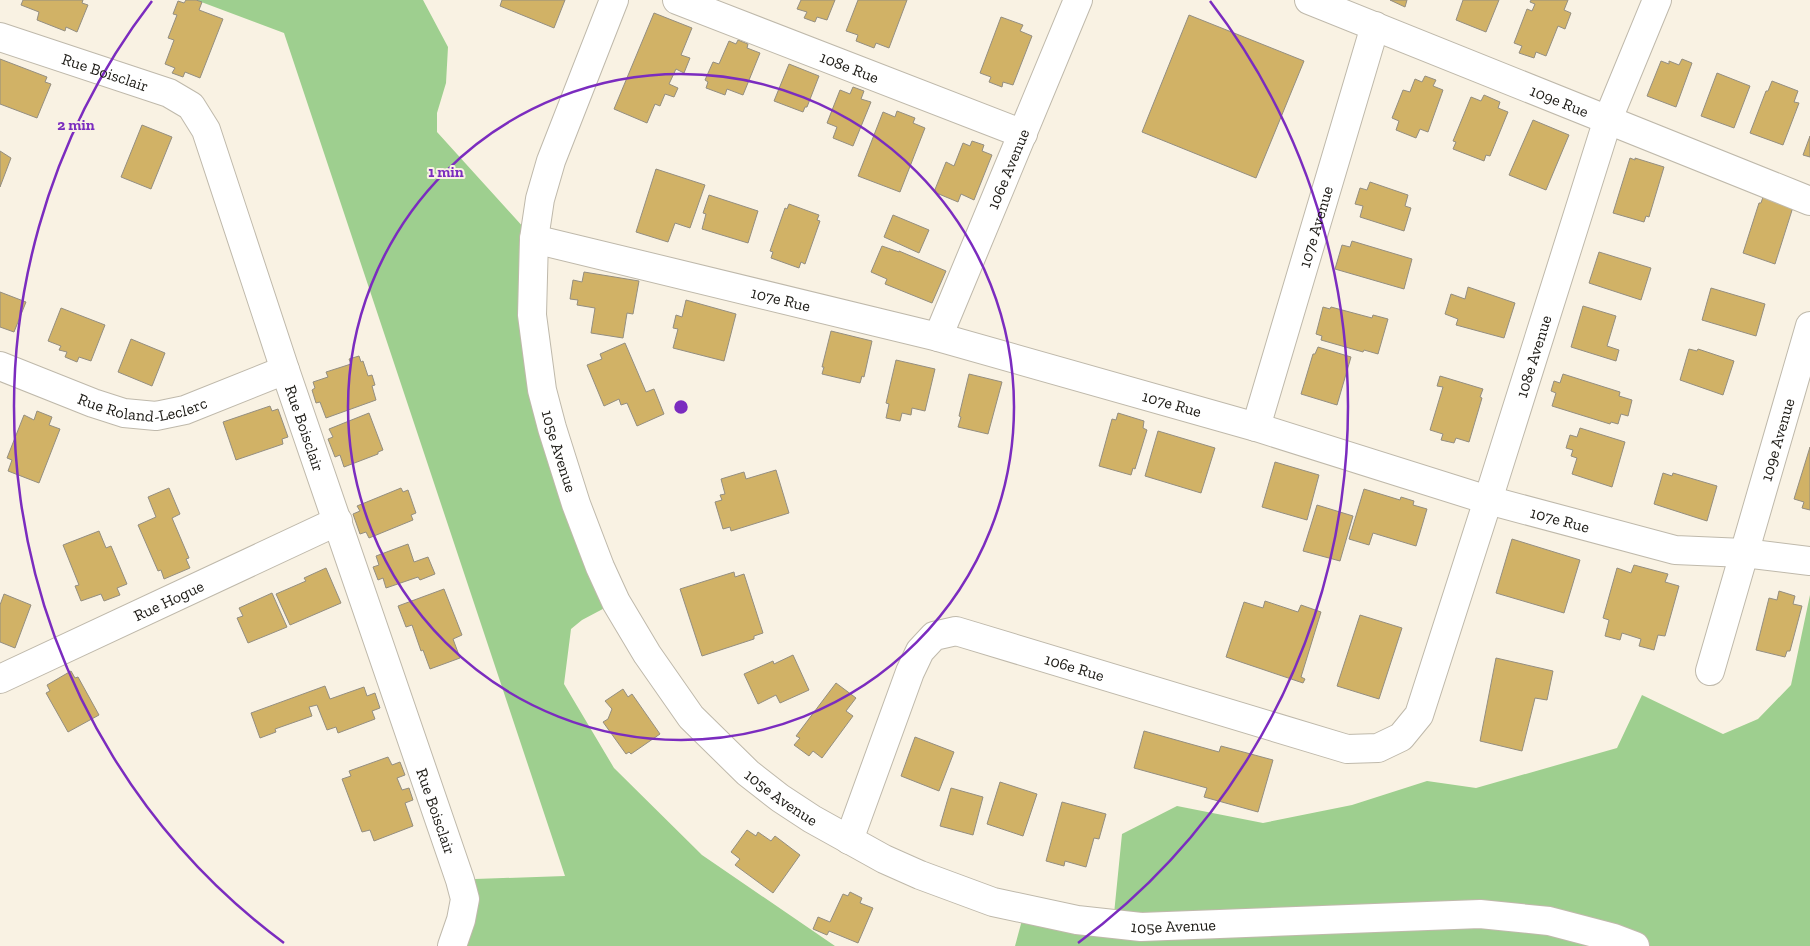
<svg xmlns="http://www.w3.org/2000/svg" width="1810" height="946" font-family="'Zilla Slab',serif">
<rect width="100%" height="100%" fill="#f9f2e3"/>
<path fill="#9ecf8f" d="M196,0H423L448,47L446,83L437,113V132L534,239L532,315L616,602L582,620L571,629L564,684L614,768L702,855L835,946H467C474,924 475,902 475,879L565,876L284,33Z
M1810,595V946H1015L1025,909L1113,924L1122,834L1177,806L1263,823L1352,805L1427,781L1476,788L1617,748L1642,695L1723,734L1758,719L1791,685Z"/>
<path fill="#d1b266" stroke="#948e80" d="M23,0H83L82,3L88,5L77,32L66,27L65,31L37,20L39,12L21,5Z
M186,0H196L202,2L199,10L223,19L200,78L185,72L183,77L172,73L175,68L165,64L174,40L168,38L177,15L173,14L178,1L184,3Z
M502,0H565L554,28L500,6Z
M801,0H835L827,20L817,17L815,22L804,18L807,12L797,9Z
M858,0H907L889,48L876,43L874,48L856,41L858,35L846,31Z
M1390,0H1407L1405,7Z
M1463,0H1499L1486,32L1456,20Z
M1531,0H1568L1564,10L1571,13L1565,29L1558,26L1546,56L1536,52L1534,58L1519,53L1522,46L1514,43L1527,9L1532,11L1535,4L1530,2Z
M654,13L692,28L681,55L690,58L684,73L676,69L669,84L678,88L674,97L665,94L660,106L655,104L647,123L614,109Z
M1189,15L1304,61L1256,178L1142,132Z
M1001,17L1023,25L1020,31L1032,36L1013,85L1003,82L1002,87L989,82L991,77L980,73Z
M738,40L748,44L747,48L760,53L743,95L727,89L725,95L706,88L708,82L705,80L713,62L719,64L729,41L736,44Z
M0,59L47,77L45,82L51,84L37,118L0,104Z
M1682,59L1692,63L1676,107L1647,96L1661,61L1669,64V61L1679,65Z
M789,64L819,76L807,107H805L803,112L774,101Z
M1717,73L1750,86L1734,128L1701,116Z
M1425,76L1436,80L1433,86L1443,90L1428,132L1420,129L1416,138L1396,130L1399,121L1392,118L1403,90L1410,92L1415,79L1422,82Z
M1772,81L1798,91L1794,102L1799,103L1783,145L1750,133L1766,91H1768Z
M853,87L864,91L861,99L871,102L853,146L833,138L837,127L827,123L840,90L850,94Z
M1484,95L1500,102L1498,108L1508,112L1490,156L1486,155L1484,161L1453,149L1456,142L1453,141L1471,97L1481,101Z
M897,111L915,118L913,123L925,128L900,192L858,176L883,112L895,117Z
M1533,120L1569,135L1546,190L1509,175Z
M142,125L172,137L151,189L121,177Z
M1810,136V157L1803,155Z
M972,141L984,145L982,151L992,155L974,200L961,194L958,202L934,192L946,162L954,166L963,143L970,146Z
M0,151L11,158L0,187Z
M1630,158L1635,160V158L1664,167L1649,217L1646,216L1644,222L1613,213Z
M656,169L705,185L690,228L675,223L668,242L636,232Z
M1370,182L1408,195L1405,206L1411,208L1404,231L1360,217L1363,206L1355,204L1360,188L1367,190Z
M709,195L758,211L748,243L702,229L706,214L703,213Z
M1763,197L1793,207L1775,264L1743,253L1759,203H1761Z
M789,204L819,215L817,220L820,221L805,264L801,262L799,268L771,258L773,252L770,251L785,208L787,209Z
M893,215L929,230L919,253L884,237Z
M1352,241L1412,259L1404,289L1335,269L1342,245L1350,247Z
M882,246L899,252V251L946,271L932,303L885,284L887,279L871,272Z
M1599,252L1651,268L1641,300L1589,283Z
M584,272L639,281L633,314L627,313L623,338L591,333L595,308L577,305L578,300L570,299L573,280L582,282Z
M1468,287L1515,303L1504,338L1456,325L1458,319L1445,314L1451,294L1465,299Z
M1711,288L1765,304L1756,336L1702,320Z
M0,292L26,302L14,332L0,327Z
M686,300L736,314L724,361L673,348L678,329L673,328L676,315L682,317Z
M1583,306L1616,316L1607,346L1619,350L1616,361L1571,347Z
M1323,307L1330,309L1331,307L1372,318L1373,315L1388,319L1378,354L1364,350L1363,352L1321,340L1322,336L1316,334Z
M61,308L105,325L91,361L79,357L77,362L65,357L67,352L59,350L61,346L48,341Z
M831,331L872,341L864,377L862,376L860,383L822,374L824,367H822Z
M131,339L165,353L152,386L118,372Z
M625,343L646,392L654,389L664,414L637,426L627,403L621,405L619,399L604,406L587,365L602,359L600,354Z
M1318,347L1351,357L1337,405L1301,394L1313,354H1315Z
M1689,349L1697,351L1698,349L1734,361L1723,395L1680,380Z
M359,356L361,362L363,361L368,376L372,375L375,385L372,386L376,400L326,418L320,402L316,403L312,390L315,388L313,382L328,377L326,372L351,364L349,359Z
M896,360L935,369L925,411L912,408L911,415L902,413L900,421L886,418L889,404L886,403Z
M969,374L1002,382L988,434L958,427L961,417L959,416Z
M1563,374L1620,392L1619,396L1632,400L1628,416L1621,414L1618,424L1611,422L1610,424L1552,406L1556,393L1551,391L1554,381L1560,383Z
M1440,376L1483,389L1480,397L1482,398L1469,442L1456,438L1454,443L1441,440L1443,434L1430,430L1443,387L1437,386Z
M270,406L272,411L278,409L288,437L282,439L283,444L236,460L223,422Z
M37,411L52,417L49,425L60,429L39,483L8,471L12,460L7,458L24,415L34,420Z
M369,413L383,450L378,452V454L344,467L340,455L335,457L328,439L333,437L329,429Z
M1118,413L1144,421L1143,428L1147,430L1135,469L1133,468L1131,475L1099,466L1112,419L1116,420Z
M1580,428L1625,442L1612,487L1572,474L1577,458L1571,456L1573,450L1566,448L1570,435L1577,437Z
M1158,431L1215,448L1201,493L1145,476Z
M1810,447V510L1802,508L1804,502L1794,499Z
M1275,462L1319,475L1307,520L1262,507Z
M776,470L789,513L731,531L730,527L723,529L715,502L722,500L720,495L725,494L721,479L744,472L746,479Z
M1663,473L1672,476L1673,473L1717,486L1707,521L1654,504Z
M169,488L180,514L172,518L189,558L186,559L190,568L164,579L161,570L158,571L138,525L156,517L148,497Z
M401,488L403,492L408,490L416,513L411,515L413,520L369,538L366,532L360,534L353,514L360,511L357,506Z
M1364,489L1400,500L1401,497L1414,501L1413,505L1427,509L1416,546L1373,533L1369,545L1349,539Z
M1317,505L1353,516L1340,561L1303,551Z
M99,531L106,548L111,546L127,584L117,588L120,595L104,601L101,594L81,601L75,586L79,585L63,545Z
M1512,539L1580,560L1564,613L1496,593Z
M408,544L414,562L428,557L435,574L420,580L418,577L386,588L383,578L378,580L373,567L379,565L376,556Z
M1634,565L1668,574L1665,582L1679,586L1665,636L1658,635L1654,650L1639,646L1641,639L1622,633L1620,640L1605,636L1609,620L1603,618L1617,568L1631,573Z
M326,568L341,603L290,625L276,594L306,581L304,578Z
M734,572L735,577L744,574L763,633L754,636V639L702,656L680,589Z
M444,589L462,635L453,639L460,658L430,669L423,650L421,651L412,625L406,627L398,606Z
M1779,591L1795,596L1793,604L1802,606L1790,651H1787L1785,657L1756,650L1769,598L1777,600Z
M272,593L287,627L248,643L237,618L243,616L239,608Z
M4,594L31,605L15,648L0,642V605Z
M1265,601L1298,612L1301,605L1321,612L1301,677L1305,679L1303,683L1226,657L1244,602L1263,608Z
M1360,615L1402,628L1379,699L1337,686Z
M793,655L809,690L780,703L776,695L758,704L744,674L773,661L774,664Z
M1496,658L1553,671L1547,700L1535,698L1522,751L1480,741Z
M71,671L75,678L78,677L99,715L68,732L46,693L50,691L47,685Z
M836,683L856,698L846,711L853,716L822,758L813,751L809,756L794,745L800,738L796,736Z
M325,686L330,699L364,687L367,696L375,693L380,708L372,711L375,719L338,733L336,727L327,730L317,705L309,707L312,716L275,729L276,732L260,738L251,713Z
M623,689L628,697L632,694L660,734L631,754L629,752L626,754L603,722L608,719L612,709L605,701Z
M1144,731L1219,752L1221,746L1273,760L1258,812L1204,797L1207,788L1134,768Z
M915,737L954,752L939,791L901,776Z
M388,757L392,765L400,762L405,775L397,778L402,790L409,788L413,800L405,803L413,826L374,841L370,830L362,832L342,779L351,776L349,771Z
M1000,782L1037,794L1023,836L987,824Z
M951,788L983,797L973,835L940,826Z
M1062,802L1106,814L1099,839L1094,838L1086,867L1065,861L1064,866L1046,861Z
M747,830L756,836L758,832L771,841L775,836L800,855L773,893L735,865L740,859L731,852Z
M850,892L862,898L860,903L873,908L858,943L829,931L827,935L813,929L818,917L830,922L843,894L848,896Z"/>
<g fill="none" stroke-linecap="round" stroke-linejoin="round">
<g stroke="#bfb9ab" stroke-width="30">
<g id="minor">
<path id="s1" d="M614,0L551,161L540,199L534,239L532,315L542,390L552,428L576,504L600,567L616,602L647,654L691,717L748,773L780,798L812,819L884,859L920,875L993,902L1077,920L1141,927L1480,914L1549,921L1614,938L1635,946"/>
<path id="s2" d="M677,0L1023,134"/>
<path id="s3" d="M1309,0L1810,201"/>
<path id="s4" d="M0,37L169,93L191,106L206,130L285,370L460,880L465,899L461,920L452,946"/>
<path id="s5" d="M534,239L938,337L1256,427L1488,500L1675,550L1744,553L1810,561"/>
<path id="s6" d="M938,337L1078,0"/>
<path id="s7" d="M0,366L93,403L124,413L156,416L185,410L285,370"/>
<path id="s8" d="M1256,427L1375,26"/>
<path id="s9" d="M1710,671L1810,326"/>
<path id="s10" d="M0,679L338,521"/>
<path id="s11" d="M849,840L910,672L920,651L934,636L956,631L1347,749L1378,748L1401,737L1419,715L1488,500L1608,119L1657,0"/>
</g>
</g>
<use href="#minor" stroke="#fff" stroke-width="28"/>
</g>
<g fill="none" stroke="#7b2cbf" stroke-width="2.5">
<circle cx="681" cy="407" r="333"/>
<path d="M284 943A667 667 0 0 1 152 1M1210 1A667 667 0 0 1 1078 943"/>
</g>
<g text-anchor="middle" stroke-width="4" stroke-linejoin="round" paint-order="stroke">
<g font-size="16" fill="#1c1a15" stroke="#f9f2e3">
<text dy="6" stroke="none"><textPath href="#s2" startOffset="185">108e Rue</textPath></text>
<text dy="6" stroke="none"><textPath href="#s4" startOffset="111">Rue Boisclair</textPath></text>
<text dy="6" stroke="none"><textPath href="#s3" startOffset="270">109e Rue</textPath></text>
<text dy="6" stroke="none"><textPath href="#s6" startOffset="182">106e Avenue</textPath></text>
<text dy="6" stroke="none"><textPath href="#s8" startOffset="209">107e Avenue</textPath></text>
<text dy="6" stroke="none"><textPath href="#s5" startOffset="254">107e Rue</textPath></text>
<text dy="6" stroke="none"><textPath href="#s11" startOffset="1115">108e Avenue</textPath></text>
<text dy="6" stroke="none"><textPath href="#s7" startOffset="151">Rue Roland-Leclerc</textPath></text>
<text dy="6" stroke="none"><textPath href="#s5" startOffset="659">107e Rue</textPath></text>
<text dy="6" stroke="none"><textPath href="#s4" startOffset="546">Rue Boisclair</textPath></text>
<text dy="6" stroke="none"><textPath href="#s9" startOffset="241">109e Avenue</textPath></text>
<text dy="6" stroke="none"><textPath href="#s1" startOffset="468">105e Avenue</textPath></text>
<text dy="6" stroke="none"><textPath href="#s5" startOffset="1064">107e Rue</textPath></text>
<text dy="6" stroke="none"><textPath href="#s10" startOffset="186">Rue Hogue</textPath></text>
<text dy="6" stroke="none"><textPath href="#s11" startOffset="369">106e Rue</textPath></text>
<text dy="6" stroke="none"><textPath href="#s1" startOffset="888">105e Avenue</textPath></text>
<text dy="6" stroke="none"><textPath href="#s4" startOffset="951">Rue Boisclair</textPath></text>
<text dy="6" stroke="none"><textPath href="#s1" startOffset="1308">105e Avenue</textPath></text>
</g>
</g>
<circle cx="681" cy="407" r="8" fill="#7b2cbf" stroke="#f9f2e3" stroke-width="2.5"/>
<g font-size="15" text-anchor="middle" font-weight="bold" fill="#7b2cbf" stroke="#f9f2e3" stroke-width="4" stroke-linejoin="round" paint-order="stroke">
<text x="76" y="130">2 min</text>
<text x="446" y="177">1 min</text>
</g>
</svg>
